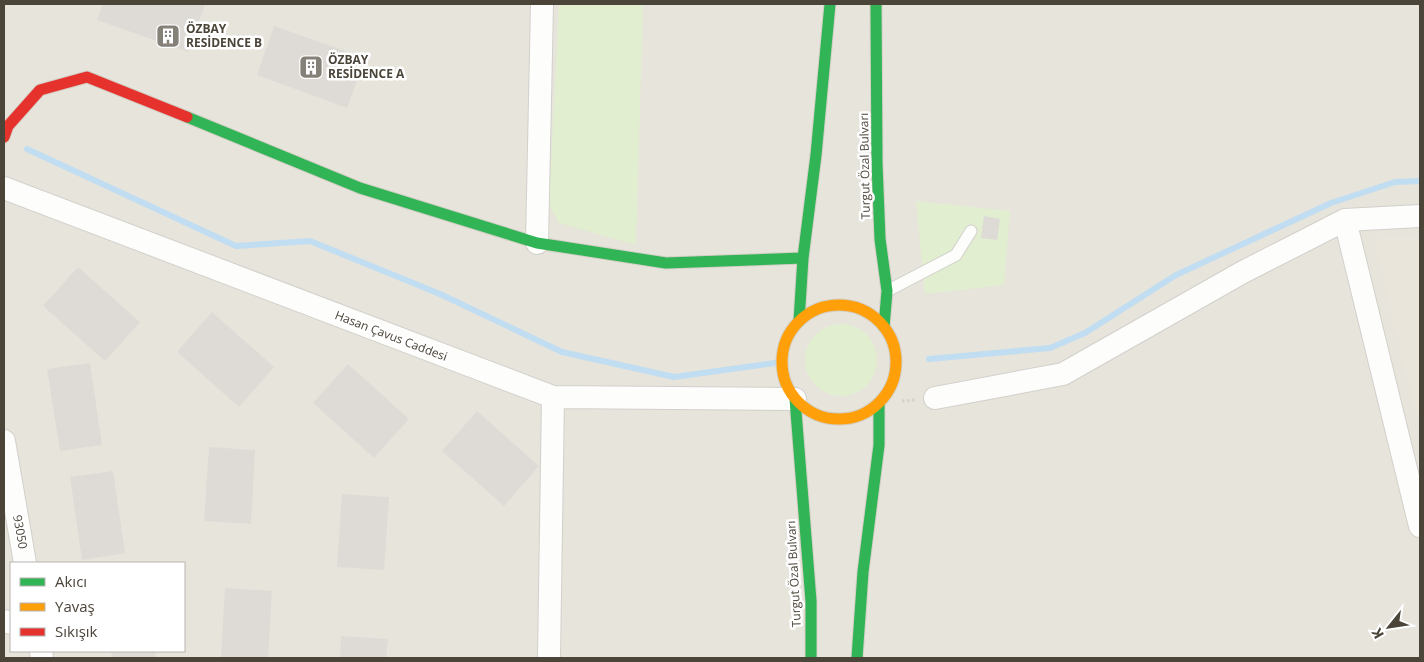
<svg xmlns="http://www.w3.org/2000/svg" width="1424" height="662" font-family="'Open Sans',sans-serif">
<rect width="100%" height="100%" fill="#f4f2ee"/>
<path fill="#e7e4dc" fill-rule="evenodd" d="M4,4H1420V658H4ZM11,563H184V651H11Z"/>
<path fill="#eae5da" d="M1420,236V415L1416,413L1373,238Z"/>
<path fill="#e1eecf" d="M559,4H643L636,245L559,223L549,205Z
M916,201L1010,211L1004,285L925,294Z
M805 360a36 36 0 1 1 72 0a36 36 0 1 1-72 0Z"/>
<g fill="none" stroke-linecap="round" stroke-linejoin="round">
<path stroke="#c0ddf1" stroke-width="6" d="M27,149L236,246L310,241L440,294L562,352L674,377L775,363
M929,359L1050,348L1085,333L1176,275L1331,203L1395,182L1420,181"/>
</g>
<path fill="#dedbd6" d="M103,4H205L188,52L97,20Z
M274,26L365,58L347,108L257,75Z
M984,216L1000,219L997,240L981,238Z
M78,267L140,322L105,361L43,306Z
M212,312L274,367L239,407L177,352Z
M90,363L102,445L60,451L47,369Z
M348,364L409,419L374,458L313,403Z
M477,411L539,466L504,506L442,451Z
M209,447L255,450L251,524L204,521Z
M113,471L125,553L82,560L70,477Z
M342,494L389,497L384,570L337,567Z
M225,588L272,591L268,658H221Z
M341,636L388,639L386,658H340Z
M111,651H155L156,658H112Z"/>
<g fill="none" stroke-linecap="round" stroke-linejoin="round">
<g stroke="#d2d0cb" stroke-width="13">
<path id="lane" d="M887,291L956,255L971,231"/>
</g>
<g stroke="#d2d0cb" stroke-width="24">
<path id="street" d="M4,188L553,397L795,399
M1345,220L1420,526
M537,243L542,4
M935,398L1063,374L1243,272L1345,220L1420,216
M4,441L25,563
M4,621L11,623
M41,651L42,658
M549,658L553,397"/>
</g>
<g stroke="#d3cfc5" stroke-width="13">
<path id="fast" d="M876,4L877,164L880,239L887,291L884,327
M187,117L360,188L537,243L666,263L803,258
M799,321L803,258L816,155L830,4
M795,399L811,601V658
M857,658L863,572L879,445V403"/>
</g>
<g stroke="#d3cfc5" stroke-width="13">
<path id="slow" d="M782 362a57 57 0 1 1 114 0a57 57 0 1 1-114 0Z"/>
</g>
<g stroke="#d3cfc5" stroke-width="13">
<path id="jam" d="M4,137L8,126L40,90L87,77L187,117"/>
</g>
<path stroke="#d3d2cc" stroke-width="3" stroke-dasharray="2.5 2.5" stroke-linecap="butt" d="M902,401L916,400"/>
<use href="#lane" stroke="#fdfdfc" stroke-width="11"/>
<use href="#street" stroke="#fdfdfc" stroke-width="22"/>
<use href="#fast" stroke="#30b455" stroke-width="11"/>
<use href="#slow" stroke="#ff9f0a" stroke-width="11"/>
<use href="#jam" stroke="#e5322d" stroke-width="11"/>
</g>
<defs>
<g id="building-square" transform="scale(1.25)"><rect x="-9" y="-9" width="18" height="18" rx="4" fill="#868178" stroke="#fff"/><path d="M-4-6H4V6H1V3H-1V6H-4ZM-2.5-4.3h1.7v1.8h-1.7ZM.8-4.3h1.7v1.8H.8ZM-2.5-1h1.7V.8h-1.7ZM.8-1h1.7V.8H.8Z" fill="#fff"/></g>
</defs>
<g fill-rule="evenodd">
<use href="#building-square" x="168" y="36"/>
<use href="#building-square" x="311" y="67"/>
</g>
<g text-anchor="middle" stroke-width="5" stroke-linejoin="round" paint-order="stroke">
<g font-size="12" font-weight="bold" fill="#4b4439" stroke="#fff" text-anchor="start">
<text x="186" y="33">ÖZBAY<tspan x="186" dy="14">RESİDENCE B</tspan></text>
<text x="328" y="64">ÖZBAY<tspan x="328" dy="14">RESİDENCE A</tspan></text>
</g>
<g font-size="12" fill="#4b4439" stroke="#fff">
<text transform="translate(865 166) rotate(-91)" y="4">Turgut Özal Bulvarı</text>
<text transform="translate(391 336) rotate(21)" y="4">Hasan Çavus Caddesi</text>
<text transform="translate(20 532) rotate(80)" y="4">93050</text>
<text transform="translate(794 574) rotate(-93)" y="4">Turgut Özal Bulvarı</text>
</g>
</g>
<rect width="1424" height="662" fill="none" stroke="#4b4439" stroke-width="10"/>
<rect x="10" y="562" width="175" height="90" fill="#ffffff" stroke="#b7b4b0"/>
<rect x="20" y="578" width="25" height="8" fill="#30b455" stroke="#b7b4b0"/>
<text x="55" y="587" font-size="15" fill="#4b4439">Akıcı</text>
<rect x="20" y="603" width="25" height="8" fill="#ff9f0a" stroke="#b7b4b0"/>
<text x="55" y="612" font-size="15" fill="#4b4439">Yavaş</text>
<rect x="20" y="628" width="25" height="8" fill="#e5322d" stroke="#b7b4b0"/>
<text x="55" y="637" font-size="15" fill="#4b4439">Sıkışık</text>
<g transform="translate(1389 627) rotate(240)" stroke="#ffffff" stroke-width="4" paint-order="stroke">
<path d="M0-4L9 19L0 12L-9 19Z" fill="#4b4439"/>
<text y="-8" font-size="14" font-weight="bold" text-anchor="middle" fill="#4b4439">K</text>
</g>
</svg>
